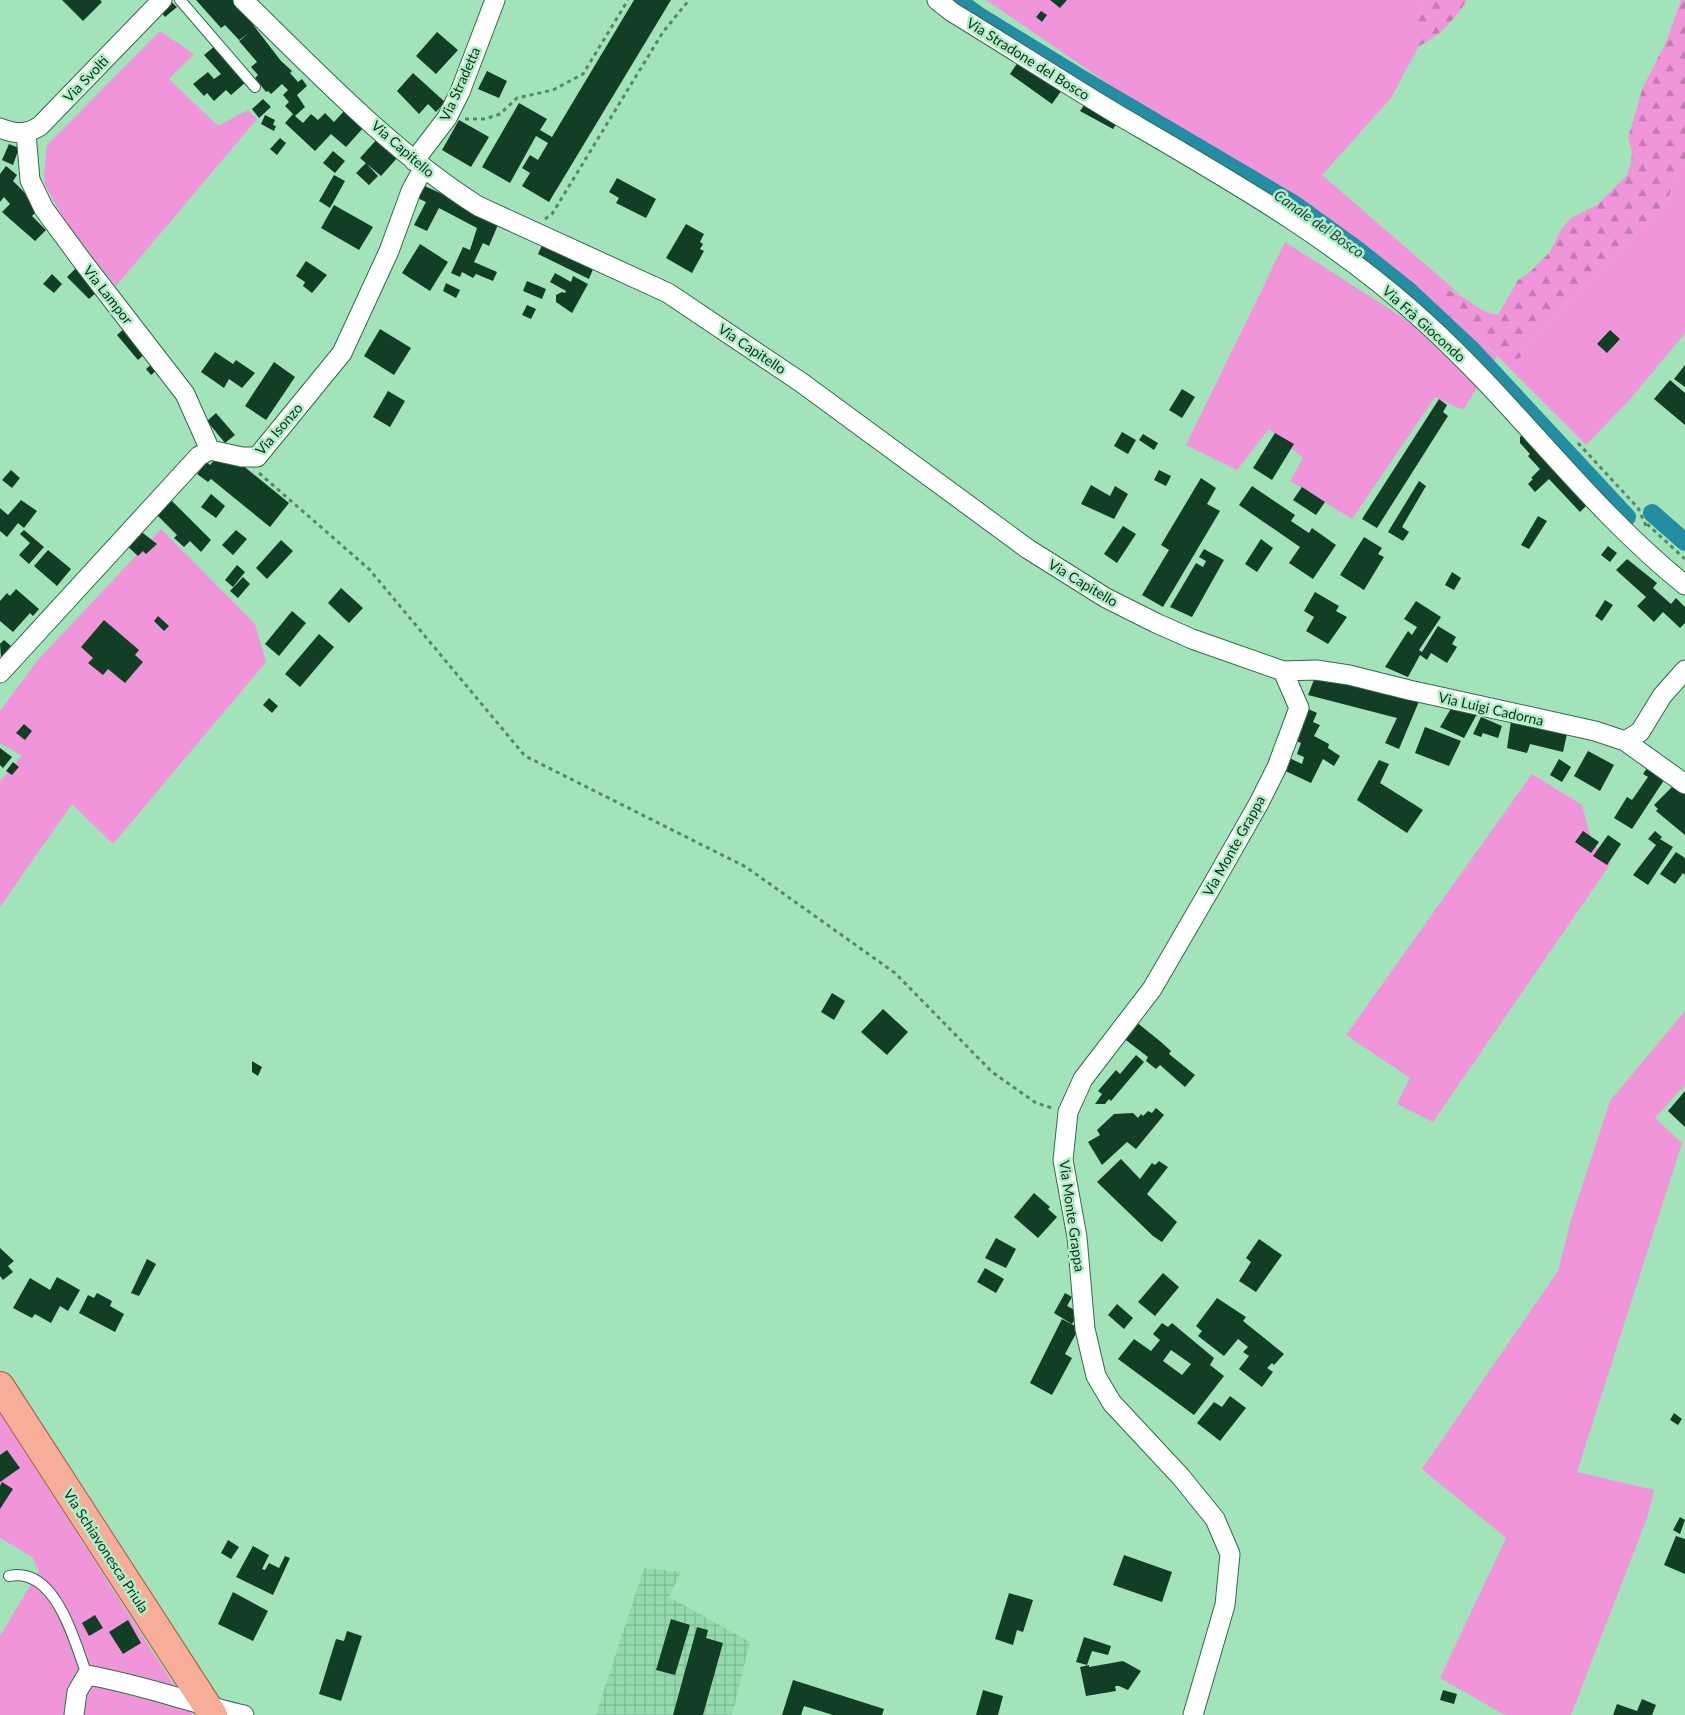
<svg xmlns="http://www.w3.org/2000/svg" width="1685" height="1715" font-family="Lato,sans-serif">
<defs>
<pattern id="industrial-grid" width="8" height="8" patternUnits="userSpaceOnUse" patternTransform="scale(1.25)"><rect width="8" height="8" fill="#93daad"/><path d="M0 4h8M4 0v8" fill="none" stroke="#7ebb94"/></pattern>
<pattern id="forest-firs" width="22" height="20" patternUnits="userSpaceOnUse" patternTransform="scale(1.25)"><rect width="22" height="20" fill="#f195db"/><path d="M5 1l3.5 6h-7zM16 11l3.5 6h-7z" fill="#c27ab1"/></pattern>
</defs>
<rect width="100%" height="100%" fill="#a3e3ba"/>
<path fill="url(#industrial-grid)" d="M644,1568L681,1572L669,1597L750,1642L732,1715H596Z"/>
<path fill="#f195db" d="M986,0H1424L1414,33L1419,46L1391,98L1322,175L1462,296L1450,289L1444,312L1477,335L1497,357L1463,410L1435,397L1352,519L1290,481L1303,458L1269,429L1237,470L1186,445L1285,242L1419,328L1435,302L1363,254L1307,210L1254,173L1160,119Z
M160,31L194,54L169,79L218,126L248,110L257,119L116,286L66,224L45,185L44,174L47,145Z
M1685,158V333L1632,397L1586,445L1507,366L1518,361L1532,337L1668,200L1676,173Z
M161,529L255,624L266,662L113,844L72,804L0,907V781L22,756L0,743V711L37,661Z
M1532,774L1582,805L1592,842L1611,863L1433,1122L1397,1104L1410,1078L1346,1035Z
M1685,1011V1085L1655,1118L1682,1143L1577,1472L1654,1490L1647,1518L1571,1715H1505L1440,1678L1506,1538L1422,1469L1558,1271L1571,1220L1610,1101Z
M0,1413L193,1715H0V1636L39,1571L32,1557L0,1538Z"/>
<path fill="url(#forest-firs)" d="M1424,0H1467C1456,18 1439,37 1419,46L1413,33Z
M1681,0H1685V158L1676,173L1668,200L1532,337L1518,361L1507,366L1477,335L1444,312L1436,302L1438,288C1462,290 1474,311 1498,315L1518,280L1530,272L1550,252L1562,228L1571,218L1597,205L1627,175L1631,164L1632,151L1628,138L1643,87L1667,40Z"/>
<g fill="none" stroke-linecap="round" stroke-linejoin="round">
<path stroke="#238da4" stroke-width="18" d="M957,0L979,16L1082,79L1294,204L1355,248L1408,290L1470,348L1627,517
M1652,513L1685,542"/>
</g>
<path fill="#123e26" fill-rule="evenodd" d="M62,0H100L102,2L83,21Z
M169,0L177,7L165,17L162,13Z
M196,0H234L281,61L292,71L290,73L298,82L302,79L307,86L297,95L305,107L295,116L303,123L311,114L318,120L325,113L334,122L345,110L364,127L346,147L331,134L315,151L285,123L293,114L285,106L289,102L283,95L288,90L282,84L271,94L268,91L266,92L255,78L258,75L251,67L257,62L239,41L249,33L239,40L225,25L221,28Z
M634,0H671L549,202L522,186L530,173L522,168L530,155L538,160L548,143L536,136L510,183L482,167L519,103L547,119L540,130L552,137Z
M1050,0H1067L1060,8Z
M1041,11L1047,15L1042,22L1036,17Z
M437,32L458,50L436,74L416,56Z
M215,46L246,82L231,95L226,90L214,101L207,93L204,96L193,84L208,72L214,79L221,74L204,55Z
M1020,59L1064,87L1052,104L1010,74Z
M487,71L507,81L499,98L478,89Z
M413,73L445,102L436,112L428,104L419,114L397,91Z
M263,99L271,107L259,118L252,109Z
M1087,101L1119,120L1113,129L1080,111Z
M265,115L275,120L273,125L276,126L274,131L261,124Z
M459,120L489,137L471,167L442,150Z
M280,138L286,143L277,155L270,149Z
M378,138L398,157L381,176L360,158Z
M9,144L19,148L13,165L2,160Z
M333,151L345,161L335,173L323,163Z
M366,163L378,176L369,185L356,173Z
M6,166L17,175L13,181L40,208L32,216L46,230L35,241L2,212L10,204L4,197L0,202V174Z
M334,175L345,181L330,208L319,201Z
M617,178L656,199L646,218L616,203L619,198L609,192Z
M418,183L500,220L489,246L483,243L474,262L497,272L493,281L476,274L473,278L462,272L460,277L451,273L463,247L470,250L477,228L439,208L427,231L414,225L426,202L413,196Z
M334,205L373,227L359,250L321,228Z
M686,224L704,234L700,242L703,244L700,249L704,251L692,273L666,258Z
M544,241L595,264L589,279L538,254Z
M420,244L448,262L430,291L402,273Z
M306,261L327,275L312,293L303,286L305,282L296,276Z
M77,267L99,290L89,299L67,277Z
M555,273L571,282L573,276L588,284L572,313L556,302V295L562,292L565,293L566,291L550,282Z
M52,274L62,284L54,293L43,284Z
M527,281L546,289L542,299L523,291Z
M446,283L460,290L456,298L443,291Z
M527,305L536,309L531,319L522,315Z
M126,327L148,351L138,360L117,335Z
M380,329L411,348L394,375L364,356Z
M1610,330L1620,339L1607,353L1597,344Z
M215,352L233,364L236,360L255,373L242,388L229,379L224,388L201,372Z
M274,362L295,377L266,420L245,406Z
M152,364L157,370L151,375L146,369Z
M1685,365V387L1674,379Z
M1670,380L1685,393V425L1654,399Z
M1182,389L1195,397L1182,418L1169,410Z
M388,391L405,401L390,427L373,417Z
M1439,399L1447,405L1443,412L1448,416L1377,528L1362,519Z
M216,413L235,435L225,443L207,421Z
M1528,429L1590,502L1580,512L1549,479L1535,492L1528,484L1533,479L1531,478L1540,469L1528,456L1530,454L1520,443V437Z
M1122,432L1136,440L1128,454L1114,446Z
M1275,433L1294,444L1272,480L1253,468Z
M1143,434L1158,443L1154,450L1139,440Z
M230,455L289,503L270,527L211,479L208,482L197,474L207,462L210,465L216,458L223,463Z
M11,470L20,478L12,488L2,480Z
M1159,470L1171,476L1166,486L1154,480Z
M1201,478L1216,488L1207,504L1220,511L1163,607L1142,595L1169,550L1161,545Z
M1419,481L1426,486L1402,527L1409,532L1403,541L1388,532Z
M1091,485L1110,496L1115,486L1128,494L1114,519L1081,504Z
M1252,486L1295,515L1291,521L1309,533L1312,528L1336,545L1313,579L1289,563L1300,547L1239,505Z
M1302,487L1325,502L1316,515L1293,500Z
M211,494L225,506L216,518L201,507Z
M168,497L211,540L201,552L190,541L184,547L174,538L177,535L154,512Z
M21,500L37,511L24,528L18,523L7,537L0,531V508L8,515Z
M1538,516L1547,521L1529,549L1521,545Z
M1123,526L1136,534L1117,563L1104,554Z
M24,530L44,547L29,564L19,555L30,543L20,534Z
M139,530L157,544L146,554L143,551L138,556L125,544Z
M236,530L247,539L233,555L222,545Z
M1364,537L1382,548L1378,554L1384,557L1364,590L1340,575Z
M1261,539L1273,548L1257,572L1245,564Z
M281,540L293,551L267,579L256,568Z
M1608,546L1617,553L1610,562L1601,555Z
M1204,549L1224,560L1192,617L1170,607L1196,563L1203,567L1206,561L1199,557Z
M48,550L71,569L57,586L34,566Z
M1627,559L1657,583L1653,588L1671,604L1676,598L1685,607V623L1680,628L1663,612L1654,622L1637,606L1646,597L1616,570Z
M237,565L245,572L233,587L225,580Z
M1452,572L1461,578L1454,590L1445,585Z
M243,577L250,584L238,598L230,591Z
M341,588L363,608L349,623L328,603Z
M16,589L39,609L33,616L30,613L13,632L0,621V601L7,593L10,596Z
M1315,592L1339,606L1336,611L1347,617L1328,644L1306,631L1314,617L1304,611Z
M1605,600L1613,605L1602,621L1595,616Z
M1416,601L1441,617L1419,650L1422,652L1438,626L1456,637L1452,644L1457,647L1447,663L1431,653L1427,660L1420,655L1408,677L1385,667L1408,631L1412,635L1417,627L1404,619Z
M292,611L306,623L279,656L265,644Z
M158,616L169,626L164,631L154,621Z
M104,620L139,650L135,655L143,662L125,683L108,669L103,675L88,663L93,658L81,647Z
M319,634L334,647L300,687L285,674Z
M4,640L11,646L1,657L0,644Z
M1317,672L1420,699L1399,749L1385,743L1397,718L1308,695Z
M269,698L278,706L272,713L263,705Z
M1452,707L1477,714L1464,738L1440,727Z
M1306,708L1317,713L1313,722L1320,725L1314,736L1329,744L1328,748L1340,756L1334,766L1323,759L1311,783L1277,767L1285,756L1302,764L1304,757L1297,754L1301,743L1292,739Z
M1481,717L1502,726L1498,738L1483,733L1481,737L1473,734Z
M1511,721L1567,734L1563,752L1530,744L1527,753L1507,748Z
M24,724L32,731L25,740L16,733Z
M1425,727L1461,741L1449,766L1415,753Z
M0,748L12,757L3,768L0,765Z
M1588,751L1614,765L1600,791L1574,776Z
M1559,759L1571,767L1562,782L1550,775Z
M1379,760L1389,764L1380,783L1423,810L1407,833L1357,800Z
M13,762L19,767L12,775L6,771Z
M1651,762L1668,774L1632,829L1614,818L1627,797L1632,800L1648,777L1643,774Z
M1675,784L1685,793V835L1656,811L1658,809L1654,805Z
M1583,831L1599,842L1591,853L1575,842Z
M1655,831L1662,837L1660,839L1673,847L1648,885L1633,875L1656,845L1648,839Z
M1608,835L1621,844L1607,865L1593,856Z
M1676,852L1685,858V875L1683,873L1675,884L1660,874Z
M832,993L845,1001L834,1020L821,1012Z
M883,1009L908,1032L887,1055L861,1032Z
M1135,1021L1161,1042L1171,1051L1169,1054L1195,1075L1185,1087L1160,1065L1156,1069L1146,1061L1148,1057L1122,1037Z
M1136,1055L1144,1062L1111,1101L1109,1099L1105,1104H1095L1102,1094L1098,1091L1116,1070L1120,1074Z
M252,1061L262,1067L258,1076L252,1072Z
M1685,1091V1127L1668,1111Z
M1156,1108L1164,1115L1136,1149L1127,1142L1102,1165L1088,1142L1100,1135L1097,1130L1114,1114L1133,1113L1138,1118L1141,1114L1143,1116L1148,1111L1152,1113Z
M1121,1159L1140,1179L1152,1163L1155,1165L1159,1161L1168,1167L1147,1194L1177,1222L1162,1242L1153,1236L1097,1182Z
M1034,1193L1050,1207L1048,1209L1057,1217L1038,1238L1014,1217Z
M996,1238L1016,1249L1006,1268L985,1258Z
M1259,1239L1282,1255L1256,1292L1239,1281L1251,1262L1246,1258Z
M0,1248L14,1261L8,1266L13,1272L3,1280L0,1276Z
M147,1259L156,1264L139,1296L131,1293Z
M985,1268L1004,1279L996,1293L977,1282Z
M1163,1273L1179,1287L1155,1316L1138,1302Z
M57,1277L80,1290L68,1311L60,1306L51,1323L35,1314L32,1318L13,1308L30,1278L50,1290Z
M97,1293L112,1301L110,1306L124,1314L115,1332L79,1313L88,1295L94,1298Z
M1065,1293L1072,1297L1067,1306L1079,1312L1072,1324L1054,1313Z
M1217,1298L1246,1317L1243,1321L1284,1354L1274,1365L1272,1363L1267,1368L1273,1372L1262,1387L1239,1369L1249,1356L1243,1352L1248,1347L1238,1339L1224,1356L1198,1336L1202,1331L1196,1326Z
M1117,1304L1133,1318L1124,1329L1108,1315Z
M1062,1319L1079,1328L1065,1354L1072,1358L1052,1395L1030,1383Z
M1162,1323L1168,1327L1172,1323L1214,1358L1210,1365L1224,1376L1194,1415L1118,1359L1134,1339L1151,1351L1160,1340L1153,1334ZM1171,1350L1191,1364L1182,1375L1163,1361Z
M1230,1396L1246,1408L1220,1441L1197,1423L1214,1402L1222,1407Z
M1674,1413L1682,1419L1678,1425L1670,1420Z
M7,1450L20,1468L0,1482V1455Z
M2,1482L13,1489L0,1509V1486Z
M1680,1517L1685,1520L1680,1534L1673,1530Z
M1676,1536L1685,1539V1574L1664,1565Z
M228,1540L239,1547L231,1559L221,1553Z
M253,1546L269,1555L262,1569L265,1570L269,1563L279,1568L285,1556L290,1558L273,1595L236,1577Z
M1124,1555L1172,1572L1162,1602L1113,1585Z
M233,1592L268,1611L253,1641L218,1624Z
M1009,1593L1033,1600L1023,1632L1017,1630L1013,1645L995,1639Z
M95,1615L103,1628L89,1636L82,1623Z
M671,1619L690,1625L675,1675L656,1670Z
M128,1620L141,1643L123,1654L109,1632Z
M697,1627L708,1630L706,1638L723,1643L703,1715H673Z
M347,1631L362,1636L341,1701L319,1694L336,1639L344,1641Z
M1084,1637L1111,1646L1108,1655L1092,1651L1087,1665L1076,1662Z
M1123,1661L1141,1671L1128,1690L1119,1686H1115L1116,1691L1086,1696L1080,1667L1089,1665V1667Z
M793,1680L884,1709L882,1715H833L804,1706L801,1715H782Z
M983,1690L1003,1696L998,1715H976Z
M1443,1690L1457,1694L1454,1704L1440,1700Z
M1642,1699L1656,1705L1652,1715H1613L1617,1704L1637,1711Z"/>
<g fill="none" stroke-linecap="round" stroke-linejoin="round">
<g stroke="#2f6c49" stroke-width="12">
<path id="service" d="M180,0L255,87
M9,1576C56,1566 74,1641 87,1675"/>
</g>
<g stroke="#2f6c49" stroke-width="21">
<path id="minor" d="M243,0C317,72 390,150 478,206L668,293L802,383L1028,549L1106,598L1156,623L1192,639L1283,671L1316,670L1349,675L1409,690L1595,731L1625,741L1685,784
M937,0L952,12C1008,46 1063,82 1120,116C1228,179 1335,239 1427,324C1518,407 1589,508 1685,585
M0,128C15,134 26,135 40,126L162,0
M26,133L30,180L44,209L83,262L185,394L210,450
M414,161L447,118L460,92L495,0
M0,673L199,456L210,450L242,457H257L342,353L389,251L411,191L423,169
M1625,741L1640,732L1662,696L1685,670
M74,1715L77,1692L87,1675C140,1684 191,1703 244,1715
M1193,1715L1225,1605L1230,1554L1215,1519L1181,1477L1112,1403L1096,1376L1085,1329L1077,1237L1063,1160L1068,1112L1083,1079L1152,989L1209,891L1259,803L1277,767L1299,708L1283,671"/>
</g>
<g stroke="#a45b40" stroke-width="30">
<path id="primary" d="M0,1386L213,1715"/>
</g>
<path stroke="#59866a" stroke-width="3" stroke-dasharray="4 4" stroke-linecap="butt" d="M465,119H485L500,114L517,98L553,90L583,74L628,0
M545,219L552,214L663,32L689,0
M1578,443L1638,508L1647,528
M259,473L369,569L525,756L746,867L895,973L992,1072L1036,1103L1052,1108
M1647,524L1685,559"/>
<use href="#service" stroke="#fff" stroke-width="10"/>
<use href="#minor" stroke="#fff" stroke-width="19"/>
<use href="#primary" stroke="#f8ad98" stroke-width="28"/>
</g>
<g text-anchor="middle" stroke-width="5" stroke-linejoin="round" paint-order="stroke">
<g font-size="14" fill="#112a1b" stroke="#b0f0c7">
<text transform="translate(1028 59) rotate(32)" y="5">Via Stradone del Bosco</text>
<text transform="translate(86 79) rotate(-46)" y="5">Via Svolti</text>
<text transform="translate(460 84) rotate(-66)" y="5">Via Stradetta</text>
<text transform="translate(403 149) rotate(41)" y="5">Via Capitello</text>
<text transform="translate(108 295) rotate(52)" y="5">Via Lampor</text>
<text transform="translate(1424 324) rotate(42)" y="5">Via Frà Giocondo</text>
<text transform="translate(752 349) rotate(34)" y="5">Via Capitello</text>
<text transform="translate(279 429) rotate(-49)" y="5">Via Isonzo</text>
<text transform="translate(1083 583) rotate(31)" y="5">Via Capitello</text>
<text transform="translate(1491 709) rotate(13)" y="5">Via Luigi Cadorna</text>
<text transform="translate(1234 846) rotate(-61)" y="5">Via Monte Grappa</text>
<text transform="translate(1072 1216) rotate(82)" y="5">Via Monte Grappa</text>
<text transform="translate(106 1551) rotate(57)" y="5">Via Schiavonesca Priula</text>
</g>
<g font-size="15" font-style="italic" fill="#26444c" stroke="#b0f0c7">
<text transform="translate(1319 224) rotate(35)" y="5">Canale del Bosco</text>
</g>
</g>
</svg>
